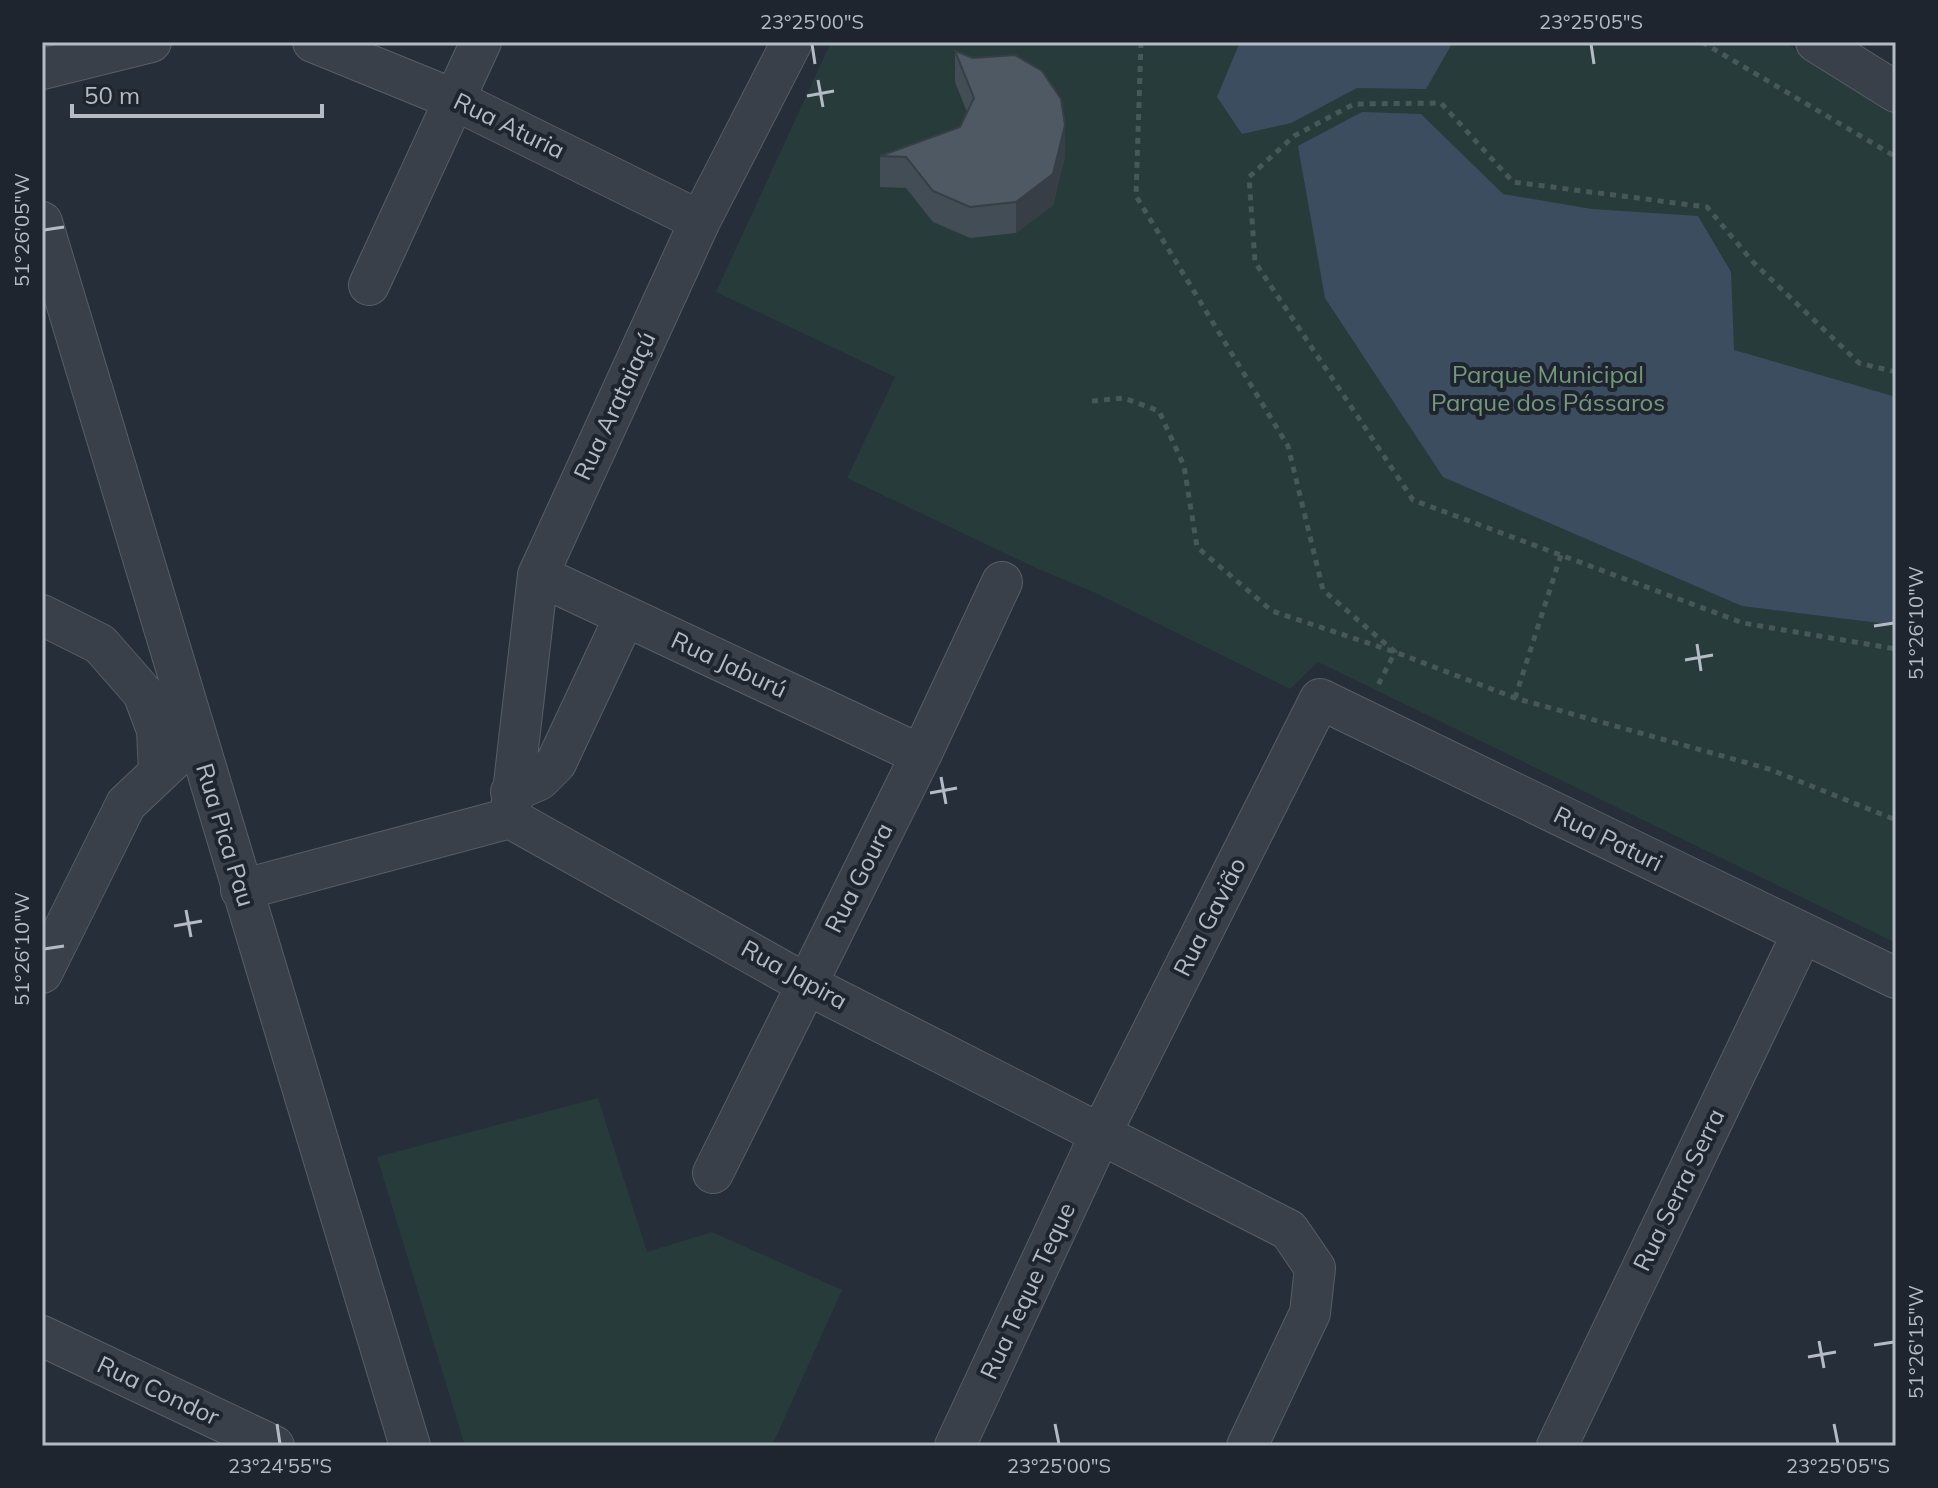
<svg xmlns="http://www.w3.org/2000/svg" width="1938" height="1488" font-family="Mulish,sans-serif">
<rect width="100%" height="100%" fill="#252e39"/>
<path fill="#283b3b" d="M831,42H1784L1896,113V943L1318,662L1290,689L1098,594L1034,567L847,478L895,377L716,292Z
M598,1098L647,1252L712,1232L842,1290L772,1446H465L377,1157Z"/>
<path fill="#3d4d60" d="M1240,42H1453L1426,89L1357,88L1291,123L1242,134L1217,97Z
M1362,112L1421,114L1503,194L1592,209L1698,216L1731,272L1734,350L1896,397V625L1742,606L1443,477L1325,298L1298,146Z"/>
<g fill="none" stroke-linecap="round" stroke-linejoin="round">
<g stroke="#575e67" stroke-width="42">
<path id="minor" d="M313,42L453,99L700,221
M1816,42L1896,92
M42,69L151,42
M42,222L410,1446
M369,285L481,42
M538,575L921,755
M42,615L100,644L143,693L157,730L159,772
M511,792L539,780L556,763L625,616
M510,818L538,575L700,221L792,42
M241,890L510,818L806,984L1289,1230L1315,1268L1310,1313L1247,1446
M42,973L126,804L196,738
M713,1173L921,755L1002,582
M42,1336L274,1446
M955,1446L1100,1135L1320,699L1896,978
M1557,1446L1802,934"/>
</g>
<path stroke="#475859" stroke-width="5" stroke-dasharray="6 6" stroke-linecap="butt" d="M1141,42L1136,196L1288,446L1323,590L1395,652L1376,689
M1702,42L1896,157
M1896,372L1859,363L1753,262L1707,207L1513,182L1441,103L1354,104L1294,136L1249,177L1255,262L1413,500L1743,623L1896,649
M1092,401L1124,398L1159,411L1184,466L1197,547L1272,611L1395,652L1515,698L1769,769L1896,820
M1515,698L1561,555"/>
<use href="#minor" stroke="#394049" stroke-width="40"/>
</g>
<path fill="#434d56" d="M955,51L1065,156L1053,205L1016,233L970,238L933,222L906,188L880,187V156L960,127L967,112L955,82Z"/>
<path fill="#373e46" d="M1065,125V156L1053,205L1016,233V202Z"/>
<path fill="#4e5964" stroke="#373e46" stroke-width="2" d="M955,51L973,58L1015,55L1042,71L1061,99L1065,125L1053,174L1016,202L970,207L933,191L906,157L880,156L960,127L974,98Z"/>
<path fill="none" stroke="#b4bbc5" stroke-width="3" d="M812,44L815,64M1591,44L1594,64M818,80L823,107M807,96L834,91M44,230L64,227M1874,626L1894,623M1697,644L1701,671M1685,660L1713,655M941,777L946,804M930,793L957,788M186,910L191,937M174,926L202,921M44,949L64,946M1819,1341L1824,1368M1874,1345L1894,1342M1808,1357L1836,1352M277,1424L280,1444M1055,1424L1059,1444M1834,1424L1838,1444"/>
<g text-anchor="middle" stroke-width="8" stroke-linejoin="round" paint-order="stroke">
<g font-size="24" fill="#b4bbc5" stroke="#1e252e">
<text transform="translate(509 126) rotate(26)" y="8">Rua Aturia</text>
<text transform="translate(615 406) rotate(-65)" y="8">Rua Arataiaçú</text>
<text transform="translate(729 665) rotate(25)" y="8">Rua Jaburú</text>
<text transform="translate(225 835) rotate(73)" y="8">Rua Pica Pau</text>
<text transform="translate(1608 839) rotate(26)" y="8">Rua Paturi</text>
<text transform="translate(859 878) rotate(-63)" y="8">Rua Goura</text>
<text transform="translate(1210 917) rotate(-63)" y="8">Rua Gavião</text>
<text transform="translate(794 975) rotate(29)" y="8">Rua Japira</text>
<text transform="translate(1679 1190) rotate(-64)" y="8">Rua Serra Serra</text>
<text transform="translate(1028 1291) rotate(-65)" y="8">Rua Teque Teque</text>
<text transform="translate(158 1391) rotate(25)" y="8">Rua Condor</text>
</g>
<g font-size="24" fill="#75987c" stroke="#1e252e">
<text x="1548" y="383">Parque Municipal<tspan x="1548" dy="28">Parque dos Pássaros</tspan></text>
</g>
</g>
<rect width="1938" height="1488" fill="none" stroke="#1e252e" stroke-width="88"/>
<path d="M72 104v12h250v-12" fill="none" stroke="#b4bbc5" stroke-width="4"/>
<text x="84" y="104" font-size="24" fill="#b4bbc5" stroke="#1e252e" stroke-width="6" paint-order="stroke">50 m</text>
<rect x="44" y="44" width="1850" height="1400" fill="none" stroke="#b4bbc5" stroke-width="3"/>
<g font-size="20" text-anchor="middle" fill="#b4bbc5">
<text x="812" y="29">23°25'00"S</text>
<text x="1591" y="29">23°25'05"S</text>
<text transform="translate(22 230) rotate(-90)" y="7">51°26'05"W</text>
<text transform="translate(1916 623) rotate(-90)" y="7">51°26'10"W</text>
<text transform="translate(22 949) rotate(-90)" y="7">51°26'10"W</text>
<text transform="translate(1916 1342) rotate(-90)" y="7">51°26'15"W</text>
<text x="280" y="1473">23°24'55"S</text>
<text x="1059" y="1473">23°25'00"S</text>
<text x="1838" y="1473">23°25'05"S</text>
</g>
</svg>
